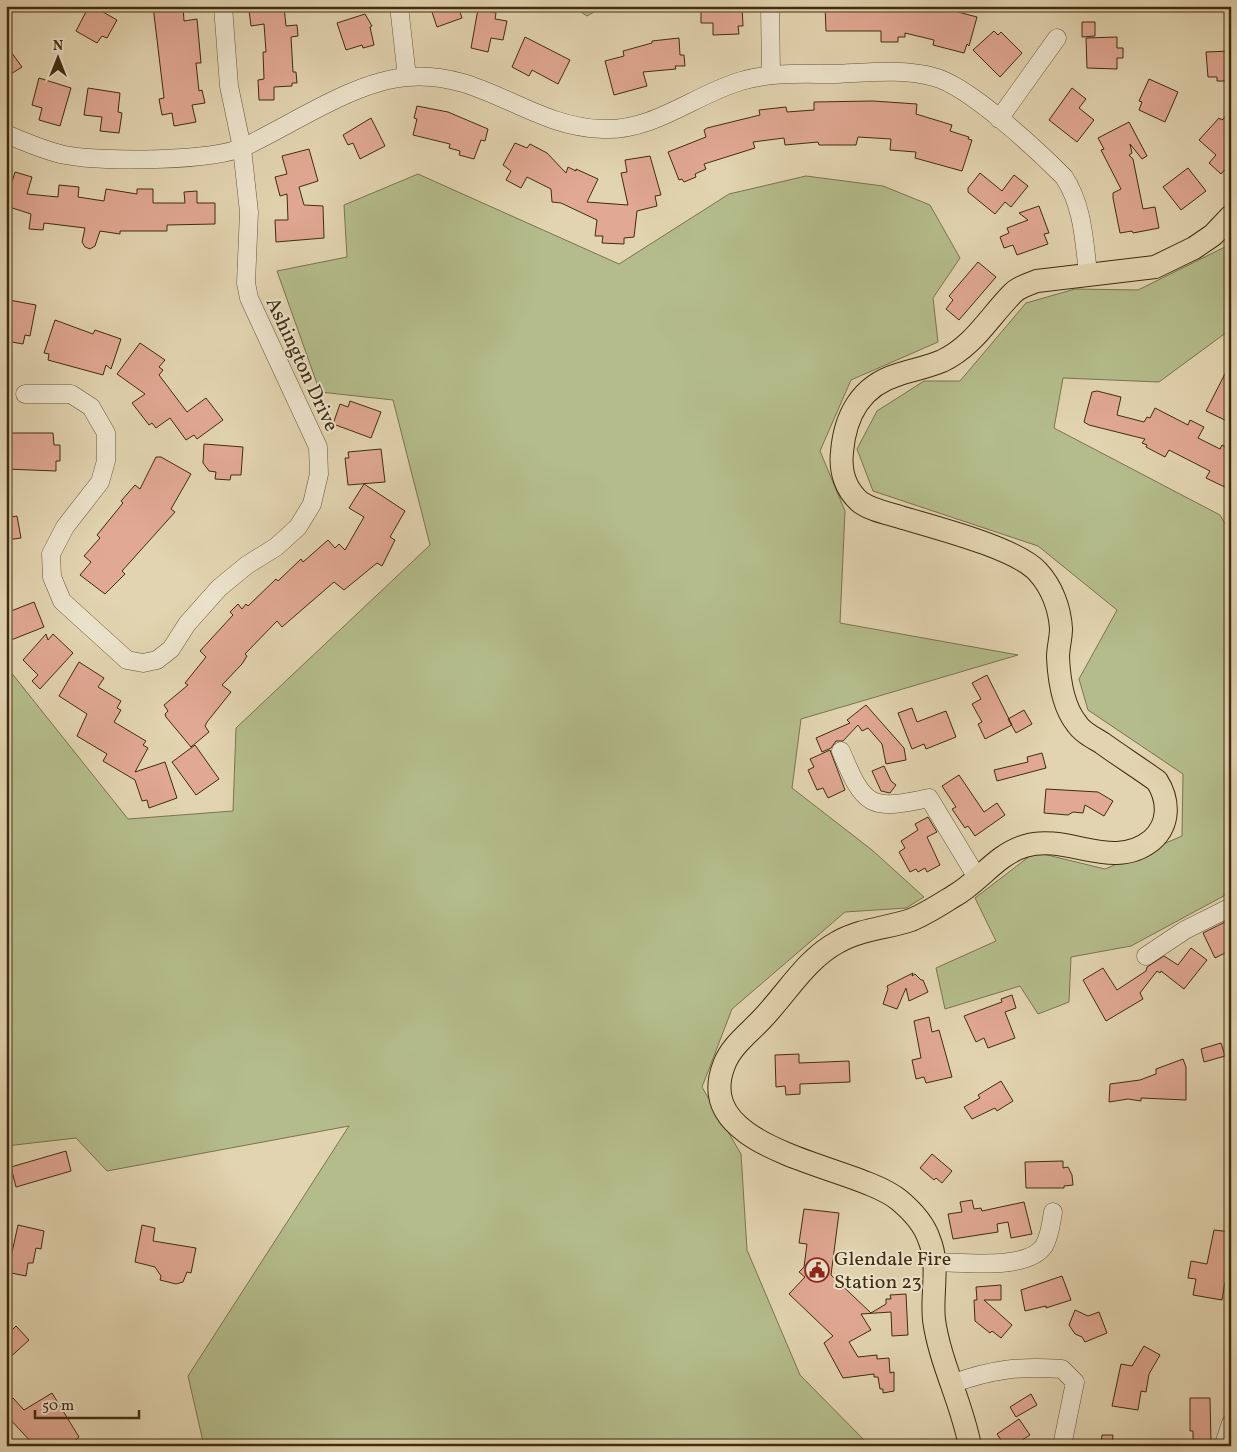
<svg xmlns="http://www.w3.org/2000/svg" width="1237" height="1452" font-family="Vollkorn,serif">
<rect width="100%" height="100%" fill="#e2d4b0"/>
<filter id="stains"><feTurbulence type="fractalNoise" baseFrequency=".004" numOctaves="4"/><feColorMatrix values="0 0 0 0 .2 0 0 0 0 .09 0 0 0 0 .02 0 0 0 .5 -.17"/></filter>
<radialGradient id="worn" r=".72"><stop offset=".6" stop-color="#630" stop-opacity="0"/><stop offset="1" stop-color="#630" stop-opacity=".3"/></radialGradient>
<path fill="#b4bc8b" stroke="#7a744e" d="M572,6H605L587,16Z
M418,174L619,264L729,194L806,176L883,186L930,205L960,258L933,298L938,342L851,380L820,451L845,511L840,623L1018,655L801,719L792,788L872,850L924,897L906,908L845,912L732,1009L702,1087L741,1154L747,1250L800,1375L870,1446H204L188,1376L349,1126L107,1171L76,1138L6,1146V666L128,819L233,811L236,728L430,545L393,400L320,392L277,271L347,257L344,205Z
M1231,244V329L1159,382L1063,378L1054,428L1220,515L1231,534V892L1131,946L1071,957L1069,1002L1038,1014L1020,986L945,1009L936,968L996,941L975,898L1035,852L1105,869L1182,836L1183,774L1088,710L1079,679L1117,610L1038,546L873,491L857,449L877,411L924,381H960L1026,303L1075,289L1138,290Z"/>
<path fill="#e1a893" stroke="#402c10" d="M89,6H106L103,12L117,20L107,38L102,36L97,43L76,31Z
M153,6H183L184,21L197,19L201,63H196L199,91L202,90L205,103L192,105L196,122L174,126L172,113L162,115L159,99L164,98Z
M430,6H458L462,18L437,27Z
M713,6H742L743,26H738L739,34L713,35V23H701V11L712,10Z
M825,6H937L947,9V6H960L958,12L977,17L969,46L967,44L964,53L933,45L934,40L905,33V37H898V42H881V31H826Z
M284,7L286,26L297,25L298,36L291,37L293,72H296L297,83H292V86L274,87V100H259L258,80L264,79L263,52H266L264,24L251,26L249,10Z
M478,9L496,13L495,19L507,21L503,40L491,38L488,52L471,48Z
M365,14L372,26L370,27L374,45L363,48L362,45L346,50L337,23Z
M1082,22H1095V36L1082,37Z
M994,31L998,35L1001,32L1022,53L1000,77L973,50Z
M525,37L570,60L558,84L532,70L529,76L512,67Z
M1117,37V48H1123V58H1117V69L1087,68L1086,38Z
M679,38L680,55H684L685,66H675L676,69L643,72L647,86L614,95L605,61L624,56L623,51L652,43V41Z
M6,45L22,67L6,77Z
M1231,51V81H1217V77H1208L1206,52Z
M39,78L71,88L60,126L39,120L42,108L32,105Z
M1149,79L1178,92L1165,122L1139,110L1142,102L1139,101Z
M88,88L120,93L118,112L122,113L119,133L100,131L102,117L84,115Z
M1072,88L1086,99L1079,108L1094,120L1077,142L1049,120Z
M873,101L917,104L916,114L952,125L950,131L969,137L968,139L972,140L962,171L915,158L916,152L890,150L891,139L858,137L856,145H819L818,142L785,145L784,138L753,142L755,148L704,164L706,169L695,174L696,177L684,182L682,179L679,180L668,152L706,137L704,130L707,128L760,115L759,110L786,107L787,112L814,110V102Z
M417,106L448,112L488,129L485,141L481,140L474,159L459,155L460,151L449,148L450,144L413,135L417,119L414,118Z
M1231,110V163L1221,174L1209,163L1216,155L1199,140L1219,118L1222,120Z
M371,118L385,146L360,159L353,143L348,145L343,135Z
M1129,122L1147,156L1142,159L1130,144L1132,153L1129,155L1133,159L1143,209L1155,207L1159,228L1133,233L1132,231L1120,233L1113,198V193L1121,189L1101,150L1104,149L1098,138Z
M515,143L527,148L530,144L547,153L566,173L568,167L576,171V169L598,179L587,202L628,205L621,173L627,172L625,160L650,156L661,195L655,196L657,206L637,211L634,237L624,238V244L602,243L603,236H595L597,220L561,203L552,202L551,189L527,177L521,188L506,180L511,171L503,165Z
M309,149L318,181L299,187L304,205L323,206L324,238L276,242L275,220H288L287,194L280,196L275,177L287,174L282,156Z
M1188,168L1206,191L1181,210L1163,187Z
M15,172L32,177L27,194L58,197L59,185L79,187L78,197L104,201L106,189L137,194V189H153V203H185L184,192L197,191V203H215V224L167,225V231H120V234L100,231L95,246L90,249L85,247L82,242L85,228L44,223L43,230L29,229L31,214L6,206V181L12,182Z
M980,173L1002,191L1014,175L1028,186L1011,207L1005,202L995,214L968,192V188Z
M1039,206L1049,233L1044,234L1048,244L1017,255L1013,245L1004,248L1000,237L1009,233L1007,228L1028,220L1019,213Z
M978,262L996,277L959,320L946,309L953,300L949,296Z
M9,300L36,305L30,336L25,335L23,344L6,341Z
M55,320L93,334L95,330L121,339L111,369L106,365L103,375L48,360L49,354L44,353Z
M140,343L165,360L159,367L163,370L159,375L187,412L206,398L223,420L197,439L194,435L186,440L170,418L156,428L152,423L149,425L132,403L145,394L117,374Z
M1231,362V423L1206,411Z
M1097,391L1121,397L1117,415L1144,422L1147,417L1150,418L1155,408L1188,425L1190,420L1204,427L1198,438L1220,449L1222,445L1231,450V490L1206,478L1210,471L1169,450L1165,457L1146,447L1147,445L1142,443L1145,439L1089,425L1084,422L1092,392Z
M350,401L381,412L371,438L333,424L340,404L348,407Z
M6,433H53L54,445H60V461H56V471L6,469Z
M204,444L243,447L241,475H231L230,480L215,479L216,472L209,471L203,463Z
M381,449L385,482L348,485L345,458H349L348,452Z
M156,457H161L191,474L171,509L175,512L122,571L125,574L105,594L80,575L91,562L84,556L100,538L97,535L123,503L121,501L135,485L140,489Z
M364,484L405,511L390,537L395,540L382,566L377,563L344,590L334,582L282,627L277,621L245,654L247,656L242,664L222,685L231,692L207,722L205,726L209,732L191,747L166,717L165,714L168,711L164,705L188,685L185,683L206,657L200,651L233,615L230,612L238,604L242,609L246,604L248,606L276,579L278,581L301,559L303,562L328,540L335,548L339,544L345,550L364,517L349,508Z
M17,516L21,538L6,540V518Z
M34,602L44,627L6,642V613Z
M46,634L48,640L53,634L73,653L40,689L32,681L38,675L23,660Z
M79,662L104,678L98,687L121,701L117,708L121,710L114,722L146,741L143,745L148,748L135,772L165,762L177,798L149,808L147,800L142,801L135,780L103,761L107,754L77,736L87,714L59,696Z
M987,675L1012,725L985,739L978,724L982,722L972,704L981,699L972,683Z
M866,705L904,748L906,760L886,764L882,744L868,728L862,731L858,725L843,741H836L831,748L822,752L816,738L850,723L847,720Z
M912,708L917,722L946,711L956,737L926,749L924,744L912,749L898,713Z
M1024,710L1032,724L1016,733L1008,719Z
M195,745L219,779L196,795L172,762Z
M830,750L845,790L828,798L823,788L817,790L808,770L814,767L810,759Z
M1042,753L1046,768L997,781L994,770L1028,762L1027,757Z
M884,766L891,781L896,785L890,793L881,791L872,771Z
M959,775L984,812L997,803L1005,815L975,836L968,826L965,828L952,809L956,807L942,786Z
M1046,789L1098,792L1113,801L1104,816L1085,805L1083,813L1073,812L1068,815L1044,813Z
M928,817L937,832L927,837L940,865L927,872L925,868L918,872L916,869L910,872L899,852L905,848L901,841L918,830L915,824Z
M1231,919V950L1215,958L1203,933Z
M1191,948L1207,960L1184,989L1161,971L1160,973L1157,971L1140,993L1143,999L1106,1021L1083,980L1103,968L1117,990L1146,971L1147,967L1164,956L1178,965Z
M913,973L912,976L915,974L921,980H923L928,992L909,1001L906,988L897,1009L883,1004L888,989L887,986Z
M1012,995L1016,1008L1005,1012L1015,1038L988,1048L984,1038L976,1042L964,1016L1002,1002L1001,999Z
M929,1017L932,1032L939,1030L952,1077L926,1083L924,1077L916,1079L912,1060L921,1058L914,1021Z
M1221,1043L1225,1056L1204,1062L1201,1049Z
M799,1054V1063L849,1061L850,1082L800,1084V1094L786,1095L785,1086L776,1087L775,1055Z
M1183,1059L1186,1067V1100L1141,1098V1101L1128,1099L1109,1102L1110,1084L1140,1080L1156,1074V1069Z
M1001,1081L1013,1101L997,1111L995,1108L972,1119L964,1107L980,1098L978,1095Z
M66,1151L71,1171L16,1187L11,1167Z
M932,1154L952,1171L942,1183L936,1178L934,1180L920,1168Z
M1063,1161V1168L1068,1167L1072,1175L1073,1185L1064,1186V1188H1026L1025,1162Z
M972,1200L974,1209L981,1208L982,1211L1024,1202L1032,1234L1011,1238L1008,1222L997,1224L998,1232L953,1239L948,1214L962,1212L960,1202Z
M804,1209L839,1213L831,1275L871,1313L886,1304V1299H891L890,1295L906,1294L908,1335L892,1336L891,1312L861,1314L871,1330L849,1342L858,1357L877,1355V1359L889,1358L890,1373L894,1372V1391L883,1393V1389H880L878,1377H874V1374L843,1378L824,1343L833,1336L789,1294L805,1277L799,1272L804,1267L807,1244L799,1243Z
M18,1225L44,1231L41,1249L36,1248L33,1263H28L26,1276L6,1272V1256L11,1257Z
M142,1225L155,1228L153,1241L196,1248L191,1273L187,1272L183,1282L176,1284L160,1280L161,1276L155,1267L135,1262Z
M1214,1230L1231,1232L1227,1267L1231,1268V1283L1225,1282L1222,1300L1193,1295L1196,1279L1188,1278L1191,1261L1207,1264Z
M1062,1276L1071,1300L1046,1308V1306L1025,1311L1021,1290Z
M1001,1285V1300H984L1012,1325L1001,1338L992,1331L990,1333L975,1321L974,1300H977L976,1287Z
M1075,1310L1088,1316L1099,1312L1107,1333L1085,1342L1082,1337L1075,1334L1069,1325Z
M16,1326L29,1340L6,1361V1336Z
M1144,1346L1160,1355L1149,1374L1146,1392L1141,1391L1138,1410L1112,1406L1121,1364L1132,1366Z
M52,1393L79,1437L69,1446H35L6,1415V1404L13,1398L24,1410Z
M1031,1394L1037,1405L1016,1417L1010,1407Z
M1190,1398H1210L1211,1442H1193V1431H1190Z
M1019,1419L1030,1435L1022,1440L1025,1446H1005L997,1434Z
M1102,1435H1113L1112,1446H1101Z"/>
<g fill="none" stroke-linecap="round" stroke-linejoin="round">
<g stroke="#685638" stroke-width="19">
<path id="minor" d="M399,6L407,77
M770,6L771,75
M999,119L1057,38
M6,134C25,142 45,151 65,155C102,162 213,162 246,146C293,124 355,81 407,77C483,70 529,127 603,129C654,131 694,95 741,81C771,72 802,74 832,74C865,73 902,68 934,77C969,86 1037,150 1064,177C1083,206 1084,240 1088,273
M25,394H71L91,407L106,433V461L100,482L65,527L51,554L52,577L62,601L127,660L143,663L157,660L171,649L187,624L219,588L247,565L276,547L298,527L312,504L319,474L318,447L249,298L246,283L249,212L242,148L229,86L223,6
M841,751C864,807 870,811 929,798L978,879
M1146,956L1185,930L1231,907
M935,1262C963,1262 1027,1271 1044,1246C1050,1236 1051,1223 1053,1212
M951,1384C993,1369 1019,1366 1062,1369L1075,1382L1062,1446
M1226,1446L1225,1441L1231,1423"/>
</g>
<g stroke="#402c10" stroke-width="24">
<path id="major" d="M970,1446C962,1403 940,1363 934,1320C931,1293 940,1265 929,1239C924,1224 911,1210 899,1200C855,1164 690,1153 724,1065C731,1046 749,1033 762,1019C787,993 806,959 838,942C861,929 888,928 911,920C926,914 941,904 954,896C979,882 997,854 1025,846C1068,833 1113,872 1152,840C1170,824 1169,800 1157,781C1139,768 1120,756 1102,743C1094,738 1082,732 1077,724C1063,707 1059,679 1058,657C1058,648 1061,638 1061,629C1060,609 1052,587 1038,572C1017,548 933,527 900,517C887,513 871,510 860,502C845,489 840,470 842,452C845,416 861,386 897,375C912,370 928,367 942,361C974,346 989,317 1013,293C1019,287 1029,284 1037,281L1155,267L1194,248L1213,235L1231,216"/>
</g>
<use href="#minor" stroke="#ece3cc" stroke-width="18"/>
<use href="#major" stroke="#e2d4b0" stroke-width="22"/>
</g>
<defs>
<g id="civic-ring" transform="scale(1.25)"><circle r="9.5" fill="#ece3cc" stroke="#8f2418" stroke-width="1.5"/><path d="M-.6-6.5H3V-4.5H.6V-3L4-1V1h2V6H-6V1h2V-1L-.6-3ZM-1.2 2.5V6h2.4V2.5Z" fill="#8f2418"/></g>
</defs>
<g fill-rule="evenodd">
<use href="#civic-ring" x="817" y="1270"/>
</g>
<g text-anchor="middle" stroke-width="4" stroke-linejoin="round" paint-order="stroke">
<g font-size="20" fill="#402c10" stroke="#ece3cc">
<text transform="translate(303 364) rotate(65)" y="7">Ashington Drive</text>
</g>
<g font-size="20" fill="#402c10" stroke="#ece3cc" text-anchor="start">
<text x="834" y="1265">Glendale Fire<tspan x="834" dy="23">Station 23</tspan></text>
</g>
</g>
<rect width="1237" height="1452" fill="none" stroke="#e2d4b0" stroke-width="25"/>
<rect x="8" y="8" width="1222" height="1437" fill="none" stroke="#402c10" stroke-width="2.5"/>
<rect x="12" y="12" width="1212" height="1427" fill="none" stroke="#402c10"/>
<g transform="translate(58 58)" stroke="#ece3cc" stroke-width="4" paint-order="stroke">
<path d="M0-4L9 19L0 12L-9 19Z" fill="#402c10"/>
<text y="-8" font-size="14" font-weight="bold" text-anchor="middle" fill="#402c10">N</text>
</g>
<path d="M35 1410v8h104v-8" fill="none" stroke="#402c10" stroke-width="2.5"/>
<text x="42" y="1410" font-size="15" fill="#402c10" stroke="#ece3cc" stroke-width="4" paint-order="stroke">50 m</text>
<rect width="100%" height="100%" filter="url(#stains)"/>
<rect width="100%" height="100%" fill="url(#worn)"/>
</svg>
